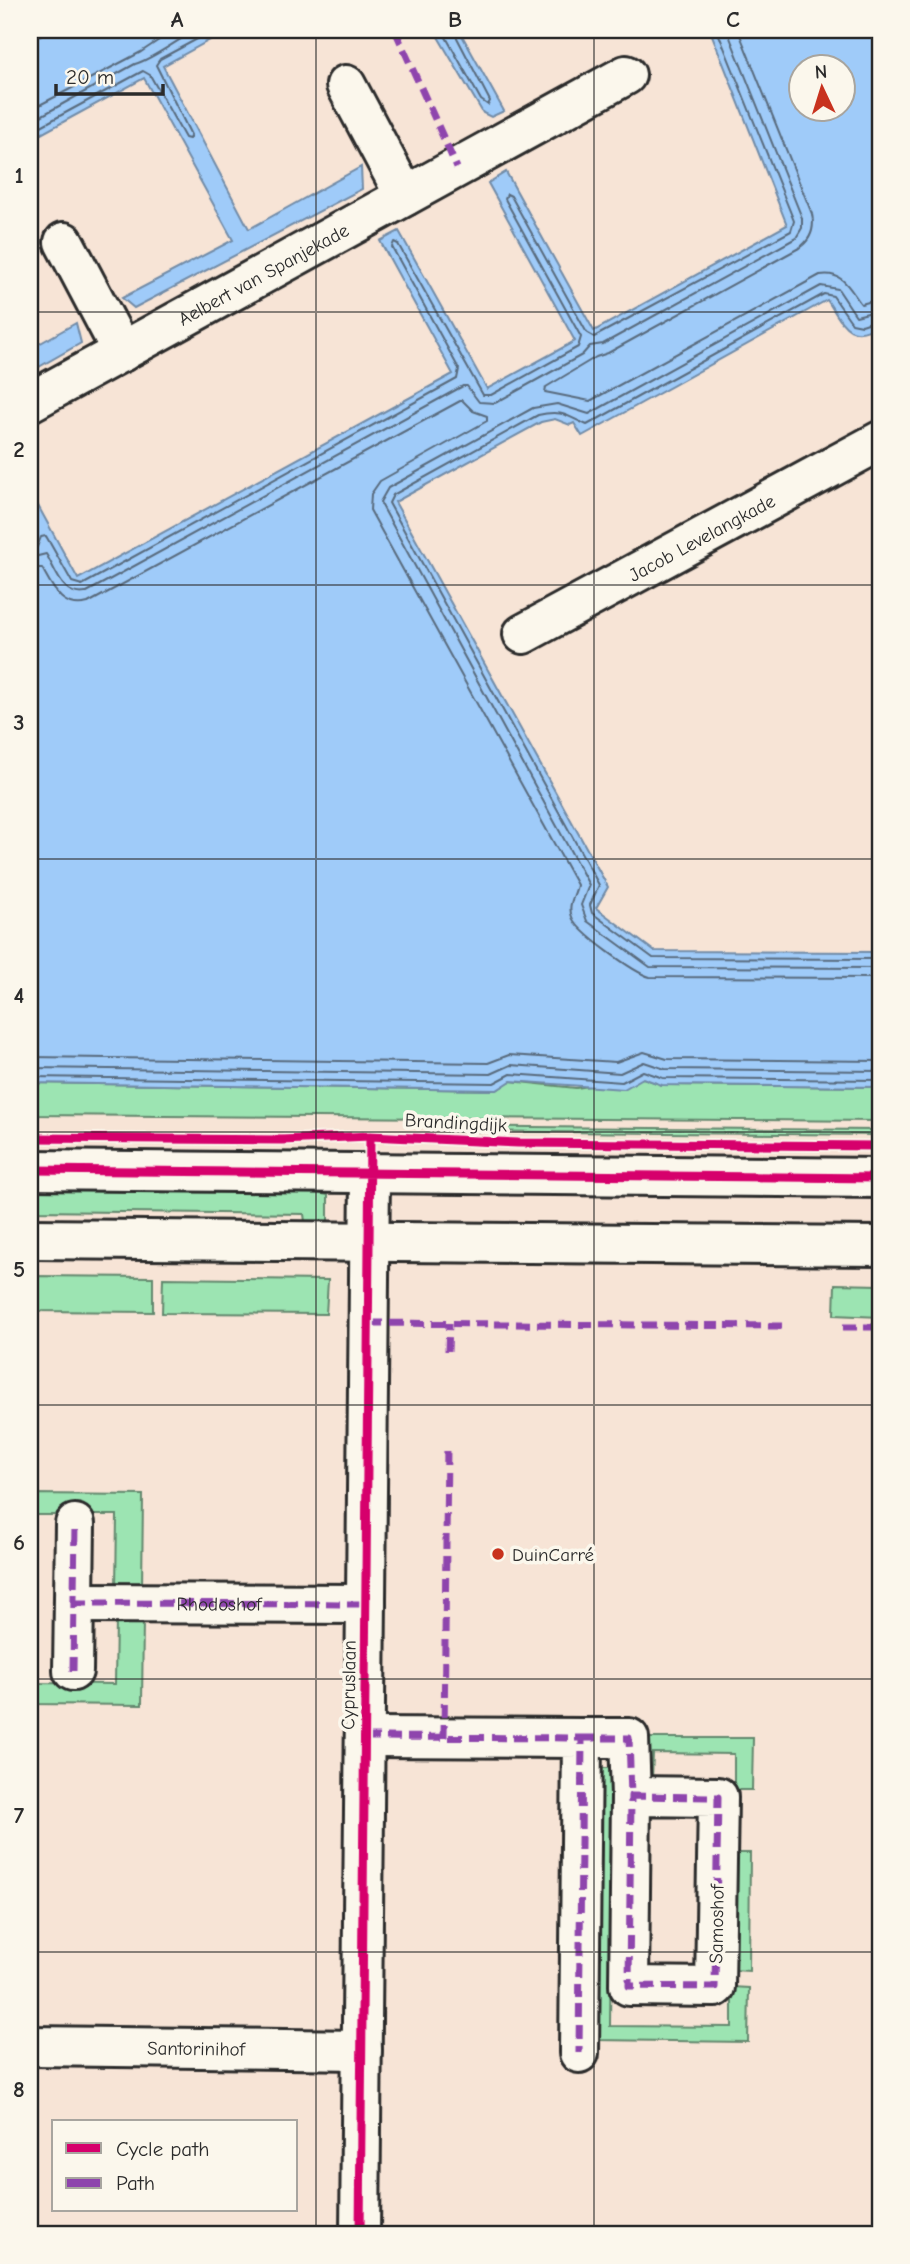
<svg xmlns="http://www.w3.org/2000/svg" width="910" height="2264" font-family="'Comic Neue',sans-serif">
<rect width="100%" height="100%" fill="#f7e4d6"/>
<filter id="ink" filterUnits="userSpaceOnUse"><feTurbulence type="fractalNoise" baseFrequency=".0143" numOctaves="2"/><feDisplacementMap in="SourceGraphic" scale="14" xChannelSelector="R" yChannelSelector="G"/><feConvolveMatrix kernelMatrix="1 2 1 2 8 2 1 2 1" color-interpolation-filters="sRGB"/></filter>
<g filter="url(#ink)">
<path fill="#9ce4b2" stroke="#64886e" stroke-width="2" d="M643,1078L662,1085L880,1087V1121L30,1115V1083L497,1090L510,1081L576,1088Z
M423,1126L880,1130V1135L447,1131Z
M30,1188L307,1191L328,1195V1228L306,1229L304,1214L30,1211Z
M30,1276L153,1277V1312L30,1311Z
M163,1278L328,1280L326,1314L162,1313Z
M835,1284L880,1285V1317L834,1315Z
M30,1494L143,1495L142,1590H116L117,1515H31L30,1646Z
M116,1619H143L142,1705L30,1704V1683L115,1684Z
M641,1738H753L752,1790H734V1754L653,1753L652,1780H641Z
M597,1768H613L610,2026L732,2027V1987L749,1988L748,2042L594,2040Z
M734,1853H750L749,1971L733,1970Z"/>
<path fill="#9fcbf9" stroke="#718ba7" stroke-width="2" fill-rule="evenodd" d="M50,30H228L163,66L249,229L361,167L362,189L134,308L122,298L233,240L144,78L30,140V41Z
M434,30H459L504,111L491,117L483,113Z
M710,30H880V324C849,345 842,322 827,300L582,436L574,423L570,425L555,419L541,422L395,502L608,887L596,908L654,951L880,952V1087L662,1085L643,1078L624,1089L511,1081L497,1090L30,1083V544L34,541L30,533V491L78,579L453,374L380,241L399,231L487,389L575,341L488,183L506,172L594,331L787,225ZM802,66H844V108H802Z
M76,323L81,343L30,372V349Z"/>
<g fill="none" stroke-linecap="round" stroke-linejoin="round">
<path stroke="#596b7d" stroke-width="2" d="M442,30L481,100L488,105L490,101L453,30
M738,30L812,214C815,229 811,240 799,248L608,353L596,357L546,387L545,392L590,401L820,275C843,271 849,288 861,304L880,299
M30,110L141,52L174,30
M30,122L135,64C153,59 177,40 196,30
M30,132L143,71L150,75L185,138L189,139L191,135L156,65L160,59L214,30
M880,310L856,316L838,289L821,286L589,414L557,404L533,408L388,488L380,502L589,885L581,905L587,921L650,967L880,968
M880,319L862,325L852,323L833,296L824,294L587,425C568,417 563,409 538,415L393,495L389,503L599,885L590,905L592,913L653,958L880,959
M30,549L37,547L41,537L46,536L72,582L82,585L457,379L459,369L392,247L394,242L398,244L483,395H491L578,347L581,337L505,199L507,194L511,196L587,333L594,337L791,231L794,221L717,30
M30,558L46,554C56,570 62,597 85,593L463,386H467L479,402L495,403L582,355L590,346L603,344L796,238L802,228V218L727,30
M30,568H42C53,588 62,610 88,603L462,400L473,411L487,416V421L380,481L371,494L370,510L577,885C575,896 567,904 572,917C577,932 635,973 650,977L880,978
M30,1057L488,1063L509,1055L616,1062L644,1052L667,1059L880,1061
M30,1068L491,1074L511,1065L620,1073L644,1062L665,1069L880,1071
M30,1077L494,1083L511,1074L622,1082L643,1071L663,1078L880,1080"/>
<g stroke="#2b2b2b" stroke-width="44">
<g id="minor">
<path d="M346,85L405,196"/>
<path d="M64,242L122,352"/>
<path id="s1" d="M30,402L626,75"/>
<path id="s2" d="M523,634L880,441"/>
<path d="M30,1170L880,1178"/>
<path d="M30,1239L880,1246"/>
<path id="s3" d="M74,1603L366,1604"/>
<path d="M73,1671L75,1524"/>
<path d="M365,1737L582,1738L579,2053"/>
<path d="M582,1738H629L631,1796"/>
<path d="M631,1796L718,1797L715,1987L629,1986Z"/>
<path id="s4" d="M30,2046L362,2050"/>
<path d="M360,2234L370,1174"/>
</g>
</g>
<use href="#minor" stroke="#fbf7ec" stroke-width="38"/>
<path stroke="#8e44ad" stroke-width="7" stroke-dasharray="14 7" stroke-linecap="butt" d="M395,30L457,168
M369,1323L784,1326
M843,1327H880
M448,1351L449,1323
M74,1603L366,1604
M73,1671L75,1524
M365,1737L582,1738L579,2053
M444,1738L447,1444
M582,1738H629L631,1796
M631,1796L718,1797L715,1987L629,1986Z"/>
<g stroke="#fbf7ec" stroke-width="13">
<path id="cycleway" d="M30,1138L282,1140L370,1136L518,1143L880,1146
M30,1170L880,1178
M360,2234L370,1136"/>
</g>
<use href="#cycleway" stroke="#d6006c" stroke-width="9"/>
</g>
</g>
<path fill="none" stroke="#2b2b2b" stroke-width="2" stroke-opacity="0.55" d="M316,30V2234M594,30V2234M30,312H880M30,585H880M30,859H880M30,1132H880M30,1405H880M30,1679H880M30,1952H880"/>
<circle fill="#c8321e" stroke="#fbf7ec" stroke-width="2.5" cx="498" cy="1554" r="7"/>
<g text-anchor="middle" stroke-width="7" stroke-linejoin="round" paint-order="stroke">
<g font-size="19" fill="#2b2b2b" stroke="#fbf7ec">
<text dy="7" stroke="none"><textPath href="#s1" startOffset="266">Aelbert van Spanjekade</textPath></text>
<text dy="7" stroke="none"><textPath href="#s2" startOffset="203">Jacob Levelangkade</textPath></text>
<text transform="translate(456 1122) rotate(3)" y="7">Brandingdijk</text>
<text dy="7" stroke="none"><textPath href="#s3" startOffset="145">Rhodoshof</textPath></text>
<text transform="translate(348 1685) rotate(-89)" y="7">Cypruslaan</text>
<text transform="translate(716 1924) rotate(-89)" y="7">Samoshof</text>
<text dy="7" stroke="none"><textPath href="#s4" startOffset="166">Santorinihof</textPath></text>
</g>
<g font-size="19" fill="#2b2b2b" stroke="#fbf7ec" text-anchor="start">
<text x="512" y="1561">DuinCarré</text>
</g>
</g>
<rect width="910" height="2264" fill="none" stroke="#fbf7ec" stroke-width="77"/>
<rect x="52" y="2120" width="245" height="91" fill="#fbf7ec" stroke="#a8a59f" stroke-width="2"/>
<rect x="66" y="2143" width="35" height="10" fill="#d6006c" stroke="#a8a59f" stroke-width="2"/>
<text x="116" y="2156" font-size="21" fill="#2b2b2b">Cycle path</text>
<rect x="66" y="2178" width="35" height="10" fill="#8e44ad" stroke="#a8a59f" stroke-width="2"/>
<text x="116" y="2190" font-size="21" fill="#2b2b2b">Path</text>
<g transform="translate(822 88) rotate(356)"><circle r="33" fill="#fbf7ec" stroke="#a8a59f" stroke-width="2"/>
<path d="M0-5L12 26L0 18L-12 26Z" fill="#c8321e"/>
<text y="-10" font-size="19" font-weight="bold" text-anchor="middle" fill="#2b2b2b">N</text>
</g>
<path d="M56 84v10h107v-10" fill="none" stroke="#2b2b2b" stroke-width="3.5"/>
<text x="66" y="84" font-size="21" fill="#2b2b2b" stroke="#fbf7ec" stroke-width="5" paint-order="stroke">20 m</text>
<rect x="38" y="38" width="834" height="2188" fill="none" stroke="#2b2b2b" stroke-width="2.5"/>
<g font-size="23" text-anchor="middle" font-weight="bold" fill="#2b2b2b">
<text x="177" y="27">A</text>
<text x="455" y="27">B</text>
<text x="733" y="27">C</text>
<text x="19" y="183">1</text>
<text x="19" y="457">2</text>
<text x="19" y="730">3</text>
<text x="19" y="1003">4</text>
<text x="19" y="1277">5</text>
<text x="19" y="1550">6</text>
<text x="19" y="1823">7</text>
<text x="19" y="2097">8</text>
</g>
</svg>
